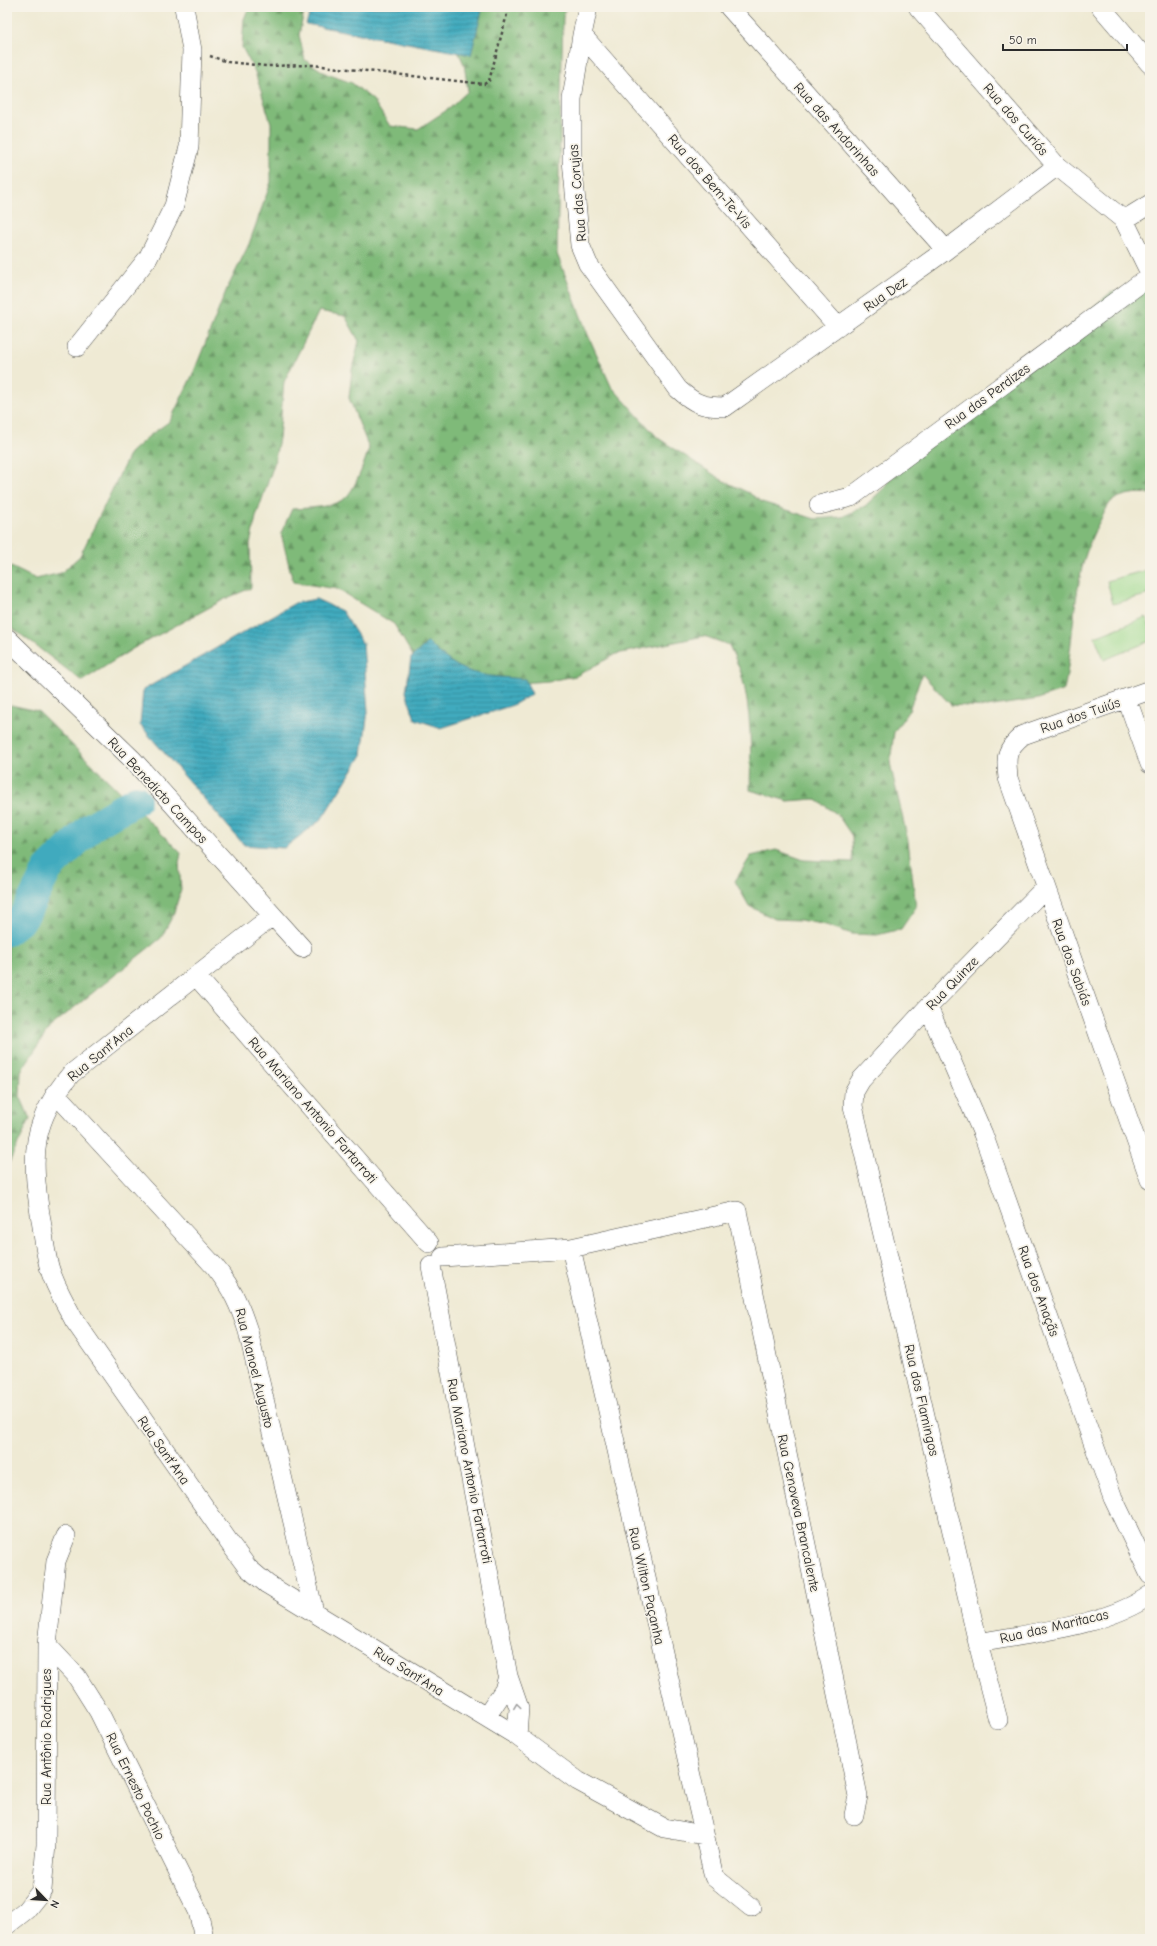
<svg xmlns="http://www.w3.org/2000/svg" width="1157" height="1946" font-family="'Comic Neue',sans-serif">
<defs>
<pattern id="forest-firs" width="22" height="20" patternUnits="userSpaceOnUse"><rect width="22" height="20" fill="#7fba79"/><path d="M5 1l3.5 6h-7zM16 11l3.5 6h-7z" fill="#689763"/></pattern>
<pattern id="water-rules" width="6" height="5" patternUnits="userSpaceOnUse"><rect width="6" height="5" fill="#3faabe"/><path d="M0 2.5h6" fill="none" stroke="#358b9b"/></pattern>
</defs>
<rect width="100%" height="100%" fill="#f7f3e8"/>
<filter id="ink" filterUnits="userSpaceOnUse"><feTurbulence type="fractalNoise" baseFrequency=".025" numOctaves="2"/><feDisplacementMap in="SourceGraphic" scale="8" xChannelSelector="R" yChannelSelector="G"/><feConvolveMatrix kernelMatrix="1 2 1 2 8 2 1 2 1" color-interpolation-filters="sRGB"/></filter>
<filter id="wash" filterUnits="userSpaceOnUse"><feTurbulence type="fractalNoise" baseFrequency=".012" numOctaves="4" result="noise"/><feDisplacementMap in="SourceGraphic" scale="16" xChannelSelector="R" yChannelSelector="G"/><feGaussianBlur stdDeviation="0.9" result="paint"/><feColorMatrix in="noise" values="0 0 0 0 0 0 0 0 0 0 0 0 0 0 0 0 0 1.4 0 .05"/><feComposite in="paint" operator="in"/></filter>
<g filter="url(#wash)">
<rect width="100%" height="100%" fill="#efead4"/>
<path fill="url(#forest-firs)" stroke="#557252" d="M249,7H305L299,35L305,60L327,74L352,83L373,100L390,126L418,129L450,108L468,91L464,64L437,7H566L563,17L557,254L588,335L611,386L658,438L722,480L749,493L762,502L815,519L842,517L865,506L885,487L888,481L1110,293L1150,282V494C1138,492 1122,494 1112,501C1108,504 1105,512 1102,517C1071,569 1076,632 1064,690L1038,699L987,707L951,705L922,674L909,710L894,732L890,763L908,841L916,907L901,929L877,935L852,934L826,925L800,920L775,919L749,906L735,881L751,856L776,850L804,860L853,862L852,836L837,814L815,799L788,801L750,790C751,751 752,711 741,673C738,664 733,654 729,645L704,636L616,654L576,676L548,681L477,686L422,671L394,624L337,589L293,582L281,533L292,509C308,508 330,508 344,499C355,491 365,461 369,448L349,398L352,370L359,341L345,316L319,311L284,382L279,438L274,464L256,517L250,544L251,588L227,598L134,648L82,681L7,624V565L36,579L61,573L80,556L130,453L149,436L170,421L193,374L226,291L249,244L271,182V123L255,72L242,47L244,19Z
M11,705L38,711L181,853L179,863L181,890L173,915L161,938L50,1027L21,1071L20,1096L30,1119L7,1167V708Z"/>
<path fill="#9fda8e" stroke="#65825c" d="M1150,569V594L1113,604L1107,581Z
M1146,617L1150,627V641L1104,660L1095,637Z"/>
<path fill="url(#water-rules)" stroke="#356a74" d="M312,7H483L471,55L306,24Z
M316,599L342,611L363,644L368,711L362,755L321,820L284,848L244,845L140,725L143,690L295,603Z
M428,642C462,677 479,675 525,679L532,694L513,705L441,728L415,719L406,692L411,658Z"/>
<g fill="none" stroke-linecap="round" stroke-linejoin="round">
<path stroke="#3faabe" stroke-width="30" d="M7,931L23,918L48,869L91,827L136,800"/>
</g>
</g>
<g filter="url(#ink)">
<g fill="none" stroke-linecap="round" stroke-linejoin="round">
<g stroke="#484844" stroke-width="20">
<path id="minor" d="M588,7L582,35L572,99V160L580,245L588,264L678,389C695,404 702,407 725,407L946,250L1057,166
M729,7L946,250
M918,7L1057,166L1124,220L1150,273
M1101,7L1150,64
M582,35L838,327
M1124,220L1150,204
M77,347L148,258L174,206L189,147L192,50L184,7
M819,505L851,497L1150,276
M7,638L133,760L302,948
M1150,690L1023,735C1005,750 1006,756 1008,778L1150,1180
M1127,699L1150,764
M272,916L71,1074C31,1121 31,1155 40,1214C43,1230 44,1246 48,1262C52,1282 65,1302 74,1320L231,1545L248,1568L267,1584L517,1736L578,1781L664,1828L704,1835
M197,977L429,1243
M928,1007L983,1134L1113,1498L1150,1575
M55,1093L215,1267C232,1288 240,1306 248,1331L314,1612
M571,1248L714,1877L751,1907
M443,1257L571,1248L737,1211L858,1796L854,1815
M431,1266L508,1676L519,1708L517,1736
M978,1643C1030,1633 1107,1626 1150,1595
M47,1645L77,1677L99,1712L198,1911L203,1933L201,1939
M486,1717L504,1690L508,1676
M998,1720L978,1643L853,1106L854,1092L861,1080L928,1007L1045,888
M7,1925L26,1910L42,1890L46,1845L47,1645L56,1561L66,1536"/>
</g>
<path stroke="#484844" stroke-width="2.5" stroke-dasharray="3 3" stroke-linecap="butt" d="M210,56L228,62L266,66L313,65L484,84L489,81L509,7"/>
<use href="#minor" stroke="#fff" stroke-width="19"/>
</g>
<defs><path id="oneway-chevron" d="M-2-3.5L2.5 0L-2 3.5" fill="none" stroke-width="1.6" stroke-linecap="round" stroke-linejoin="round"/></defs>
<use stroke="#a0a0a0" href="#oneway-chevron" transform="translate(517 1706) rotate(-98)"/>
</g>
<g text-anchor="middle" stroke-width="3.5" stroke-linejoin="round" paint-order="stroke">
<g font-size="14" fill="#2b2b2b" stroke="#f7f3e8">
<text transform="translate(1016 119) rotate(49)" y="5">Rua dos Curiós</text>
<text transform="translate(837 129) rotate(48)" y="5">Rua das Andorinhas</text>
<text transform="translate(710 181) rotate(49)" y="5">Rua dos Bem-Te-Vis</text>
<text transform="translate(577 193) rotate(-95)" y="5">Rua das Corujas</text>
<text transform="translate(885 294) rotate(-35)" y="5">Rua Dez</text>
<text transform="translate(987 396) rotate(-36)" y="5">Rua das Perdizes</text>
<text transform="translate(1080 715) rotate(-19)" y="5">Rua dos Tuiús</text>
<text transform="translate(158 790) rotate(47)" y="5">Rua Benedicto Campos</text>
<text transform="translate(1072 962) rotate(70)" y="5">Rua dos Sabiás</text>
<text transform="translate(952 983) rotate(-46)" y="5">Rua Quinze</text>
<text transform="translate(100 1053) rotate(-39)" y="5">Rua Sant’Ana</text>
<text transform="translate(313 1110) rotate(49)" y="5">Rua Mariano Antonio Fartarroti</text>
<text transform="translate(1039 1291) rotate(70)" y="5">Rua dos Anaçãs</text>
<text transform="translate(255 1368) rotate(76)" y="5">Rua Manoel Augusto</text>
<text transform="translate(922 1400) rotate(77)" y="5">Rua dos Flamingos</text>
<text transform="translate(164 1450) rotate(55)" y="5">Rua Sant’Ana</text>
<text transform="translate(470 1471) rotate(79)" y="5">Rua Mariano Antonio Fartarroti</text>
<text transform="translate(799 1513) rotate(78)" y="5">Rua Genoveva Brancalente</text>
<text transform="translate(647 1586) rotate(77)" y="5">Rua Wilton Paçanha</text>
<text transform="translate(1054 1626) rotate(-13)" y="5">Rua das Maritacas</text>
<text transform="translate(409 1671) rotate(32)" y="5">Rua Sant’Ana</text>
<text transform="translate(46 1737) rotate(-90)" y="5">Rua Antônio Rodrigues</text>
<text transform="translate(136 1786) rotate(64)" y="5">Rua Ernesto Pochio</text>
</g>
</g>
<rect width="1157" height="1946" fill="none" stroke="#f7f3e8" stroke-width="24"/>
<g transform="translate(46 1900) rotate(115)" stroke="#f7f3e8" stroke-width="3" paint-order="stroke">
<path d="M0-3L7 15L0 10L-7 15Z" fill="#2b2b2b"/>
<text y="-6" font-size="11" font-weight="bold" text-anchor="middle" fill="#2b2b2b">N</text>
</g>
<path d="M1003 44v6h124v-6" fill="none" stroke="#2b2b2b" stroke-width="2"/>
<text x="1009" y="44" font-size="12" fill="#2b2b2b" stroke="#f7f3e8" stroke-width="3" paint-order="stroke">50 m</text>
</svg>
